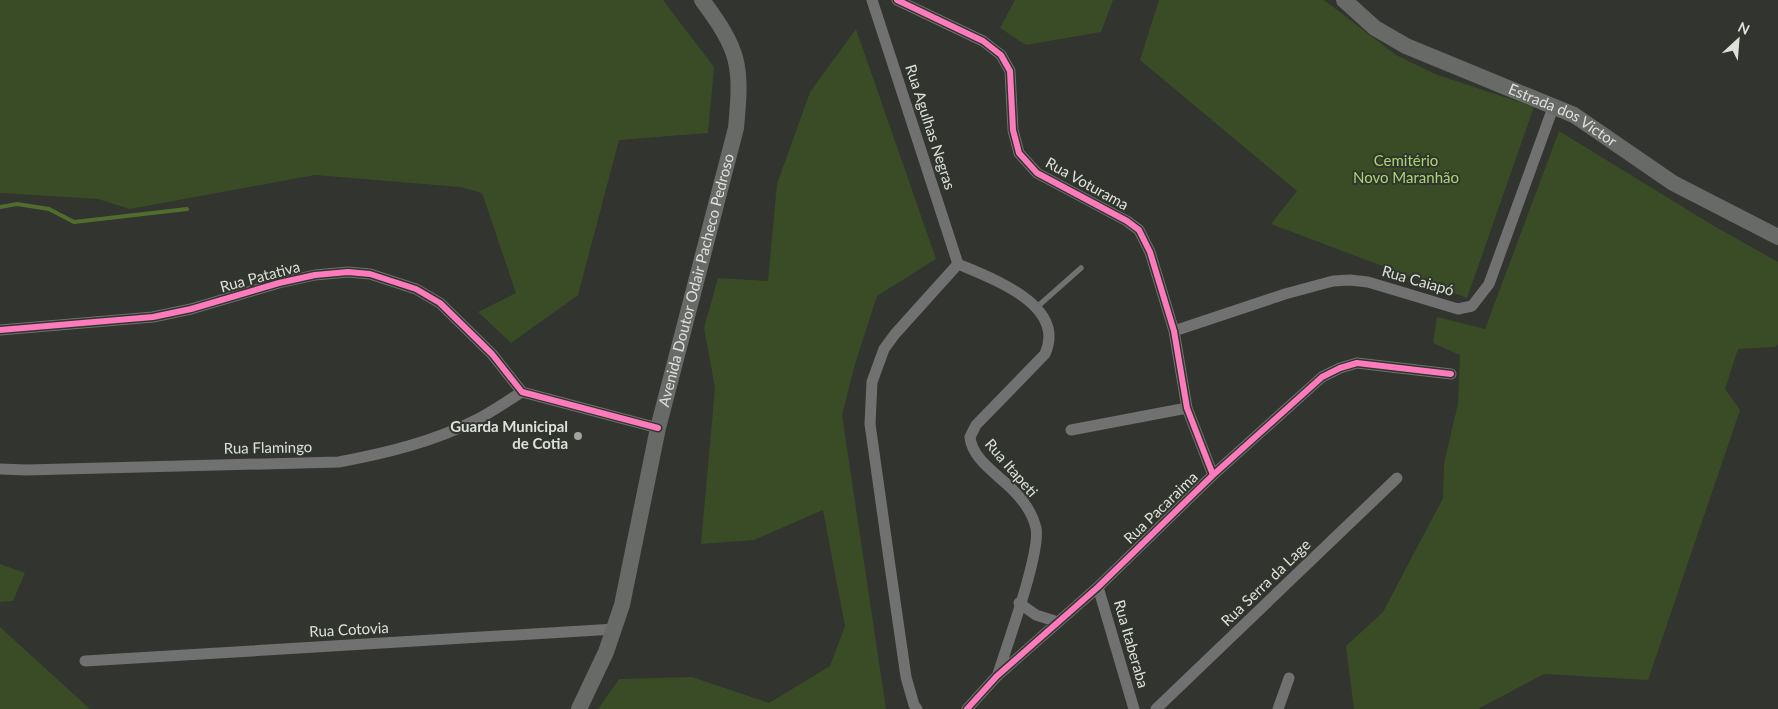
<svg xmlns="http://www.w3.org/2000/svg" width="1778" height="709" font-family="Lato,sans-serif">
<rect width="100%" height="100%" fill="#31342f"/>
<path fill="#3a4c25" d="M0,0H663L714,67L708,133L619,140L578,295L511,343L478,312L516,293L482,193L460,187L315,175L130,209L98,199L0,193Z
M1015,0H1113L1101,32L1026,45L1000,28Z
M1159,0H1324L1396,55L1435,74L1534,107L1467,298L1271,224L1297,191L1140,60Z
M856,29L936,259L877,296L855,364L842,415L886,709H598L619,679L692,677L769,703L830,666L845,626L823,510L754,540L701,544L715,388L704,328L718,278L768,281L777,184L810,92Z
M1559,131L1714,226L1778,262V344L1775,347L1738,349L1725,389L1740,410L1648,680L1544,674L1478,709H1354L1346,646L1383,612L1443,498L1444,463L1458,404L1460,355L1433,343L1437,317L1485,329Z
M0,564L25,573L13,601L0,602Z
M0,627L90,709H0Z"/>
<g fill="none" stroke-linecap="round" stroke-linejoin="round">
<path stroke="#516d2d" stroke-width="4" d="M0,207L17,204L49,209L74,222L187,209"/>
<path stroke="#707170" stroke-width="5.5" d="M1037,307L1081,268"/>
<path stroke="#707170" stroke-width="11" d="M872,0L958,264
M897,0L983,41L1001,55L1010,71L1013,130L1019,153L1037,173L1127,221L1139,230L1150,252L1174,331L1187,408L1213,475
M958,264C993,279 1067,305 1045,354L976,425L970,437C972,459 997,474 1012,489C1022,499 1033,514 1036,528C1041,552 1007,645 998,674
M0,330L153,317L191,309L279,283L315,275L348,272L370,274L416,289L440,303L492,354L522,392L658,428
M1174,331L1285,294L1333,281L1350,280L1368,282L1458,309L1472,306L1489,284L1554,105
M1071,430L1187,408
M0,469L26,470L339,462C386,453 433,442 476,420C492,412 507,401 522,392
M1098,587L1134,709
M1019,603L1036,615L1058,622
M85,661L615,629
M917,709L914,705L906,677L890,566L870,424L872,382L884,349L895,334L958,264
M967,709L997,676L1098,587L1213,475L1322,377L1340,368L1357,363L1451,374
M1156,709L1397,478
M1278,709L1289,678"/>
<g stroke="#686a67" stroke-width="16">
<path id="s1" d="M1344,0L1375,28L1406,46L1574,115L1673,183L1778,237"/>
<path id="s2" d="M579,709L606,652L622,605L658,428L736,128C742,65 740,51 702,0"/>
</g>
<g stroke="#31362d" stroke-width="9">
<path id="cycleway" d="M897,0L983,41L1001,55L1010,71L1013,130L1019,153L1037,173L1127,221L1139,230L1150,252L1174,331L1187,408L1213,475
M0,330L153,317L191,309L279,283L315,275L348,272L370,274L416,289L440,303L492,354L522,392L658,428
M967,709L997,676L1098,587L1213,475L1322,377L1340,368L1357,363L1451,374"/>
</g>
<use href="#cycleway" stroke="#fd7abc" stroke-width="6"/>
</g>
<circle fill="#a1a49f" stroke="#31362d" stroke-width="2" cx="578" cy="436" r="5"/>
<g text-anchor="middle" stroke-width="4" stroke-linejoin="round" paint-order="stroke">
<g font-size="15" fill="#dde0db" stroke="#31362d">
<text dy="5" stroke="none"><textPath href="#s1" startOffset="249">Estrada dos Victor</textPath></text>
<text transform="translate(930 127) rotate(72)" y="5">Rua Agulhas Negras</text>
<text transform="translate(1087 184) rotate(29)" y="5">Rua Voturama</text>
<text transform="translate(260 277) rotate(-15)" y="5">Rua Patativa</text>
<text dy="5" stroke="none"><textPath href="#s2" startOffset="446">Avenida Doutor Odair Pacheco Pedroso</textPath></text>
<text transform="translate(1418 281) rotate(16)" y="5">Rua Caiapó</text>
<text transform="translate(268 448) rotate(-1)" y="5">Rua Flamingo</text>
<text transform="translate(1011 468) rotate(49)" y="5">Rua Itapeti</text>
<text transform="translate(1161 508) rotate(-44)" y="5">Rua Pacaraima</text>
<text transform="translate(1266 583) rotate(-44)" y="5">Rua Serra da Lage</text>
<text transform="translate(349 630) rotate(-3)" y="5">Rua Cotovia</text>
<text transform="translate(1131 644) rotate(74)" y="5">Rua Itaberaba</text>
</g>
<g font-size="15" fill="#a8d675" stroke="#31362d">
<text x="1406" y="166">Cemitério<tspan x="1406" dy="17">Novo Maranhão</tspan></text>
</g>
<g font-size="15" font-weight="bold" fill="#dde0db" stroke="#31362d" text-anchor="end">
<text x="568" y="432">Guarda Municipal<tspan x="568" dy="17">de Cotia</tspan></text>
</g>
</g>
<g transform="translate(1738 40) rotate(26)" stroke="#31362d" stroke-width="4" paint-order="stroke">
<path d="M0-4L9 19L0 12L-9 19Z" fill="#dde0db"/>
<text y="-8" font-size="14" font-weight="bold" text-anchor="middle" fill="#dde0db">N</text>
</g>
</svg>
